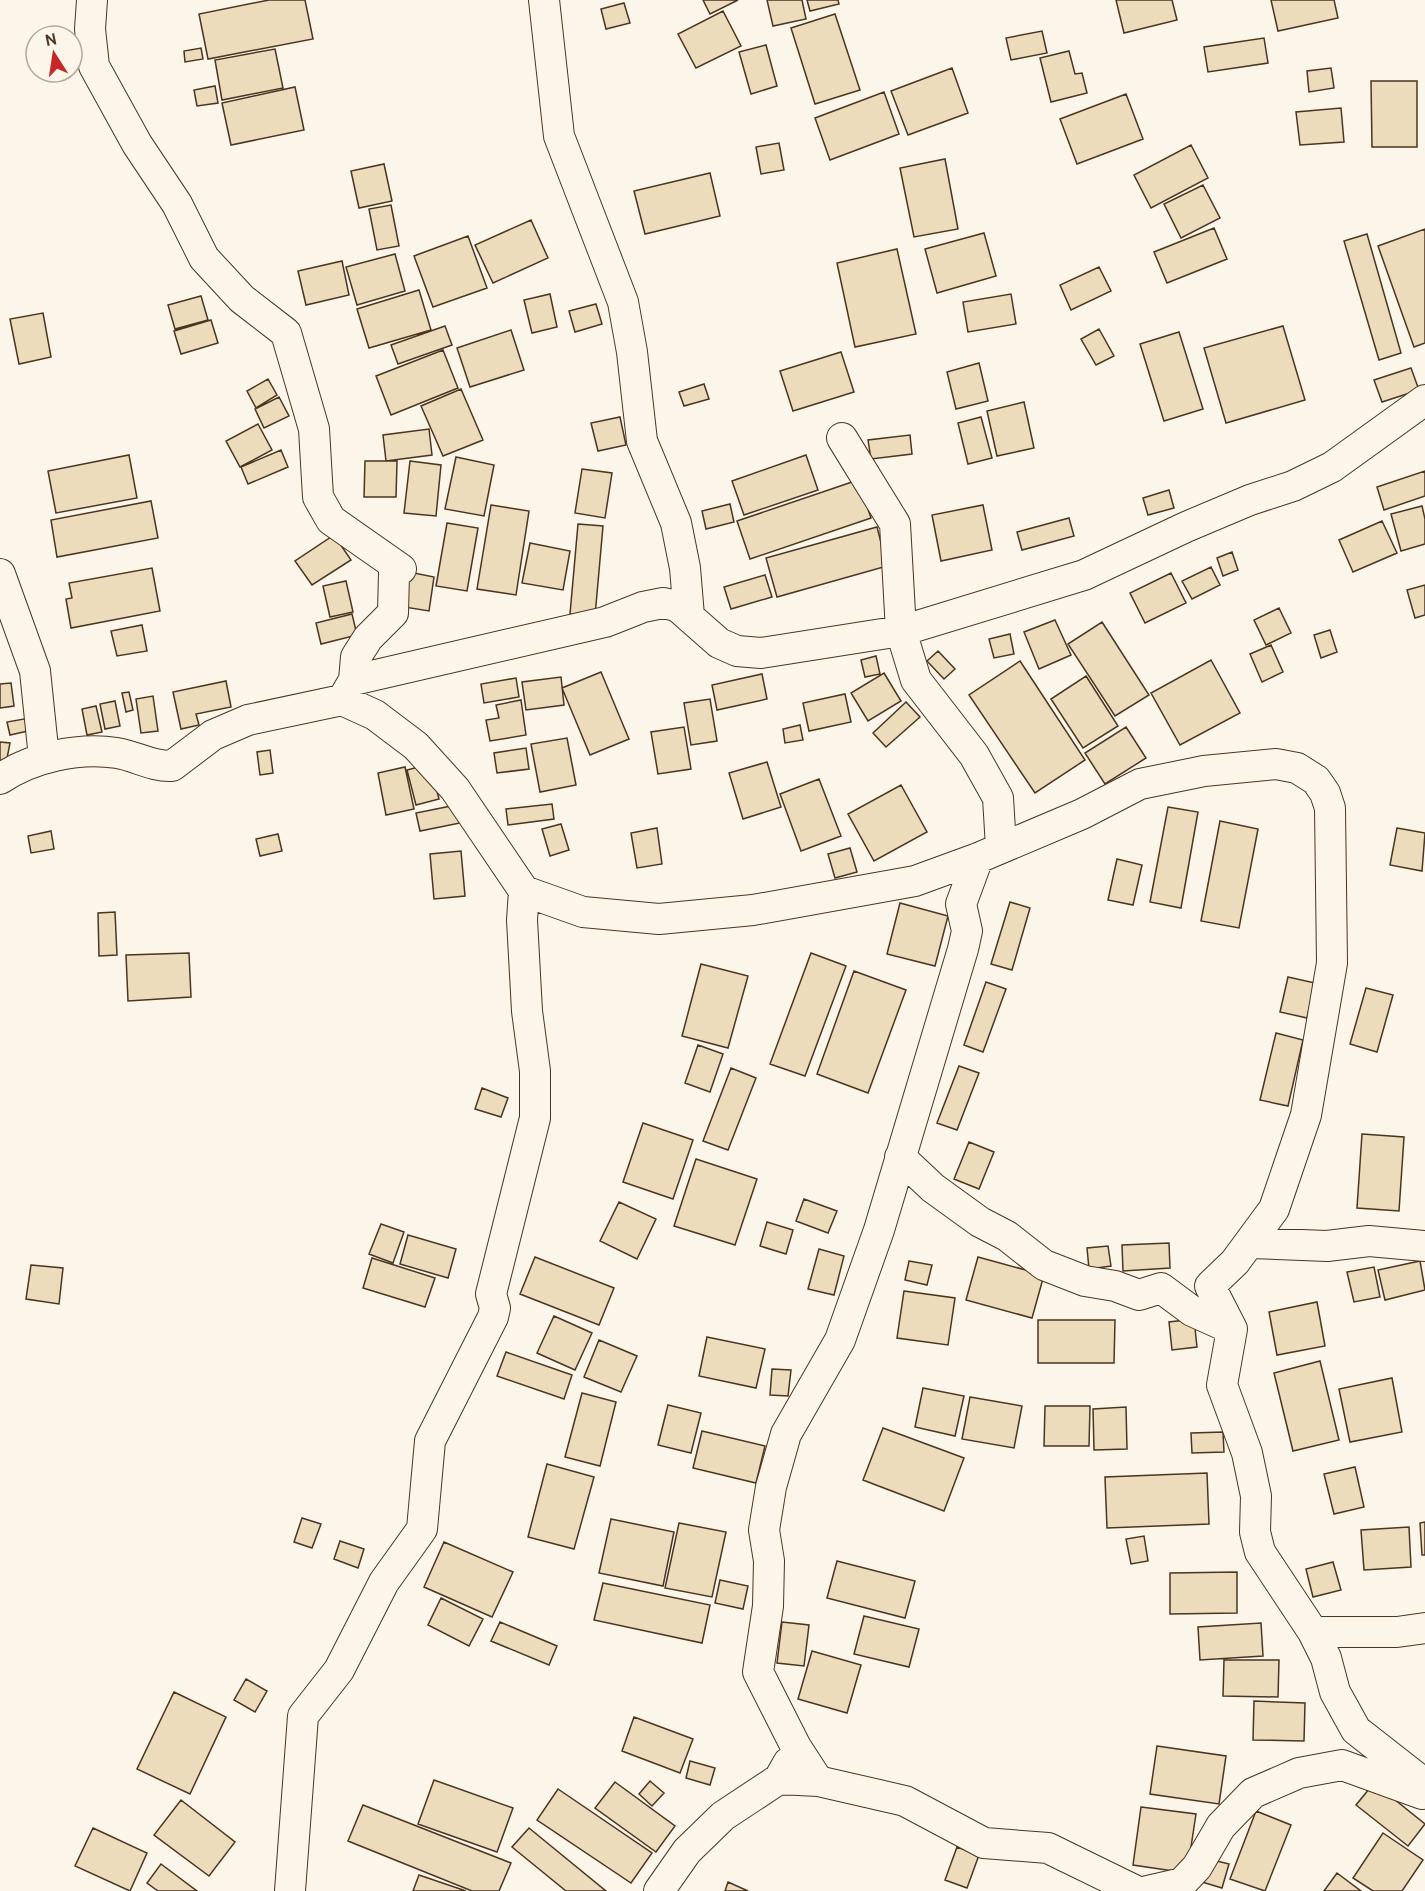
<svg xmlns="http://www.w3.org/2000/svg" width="1425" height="1891" font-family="Cabin,sans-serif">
<rect width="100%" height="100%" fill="#fbf6e9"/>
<path fill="#ecdcbc" stroke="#4a3520" stroke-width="1.5" d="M269,0H305L313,39L208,59L199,14Z
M703,0H738L710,14Z
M767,0H802L806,19L773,26Z
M807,0H838L839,4L810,11Z
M1116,0H1172L1177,20L1124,33Z
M1271,0H1334L1338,18L1278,31Z
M624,3L630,23L606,29L601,9Z
M723,11L741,46L696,68L678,34Z
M835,14L860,90L815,104L791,28Z
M1042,31L1047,53L1011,60L1006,38Z
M1264,38L1268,63L1208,72L1204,47Z
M766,45L777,86L751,94L739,52Z
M201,48L203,59L185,62L184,51Z
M275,49L283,88L222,100L215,60Z
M1069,51L1075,74L1082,73L1087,93L1051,102L1040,58Z
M952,68L968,113L908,135L891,91Z
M1331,68L1334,88L1309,92L1307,71Z
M1371,81H1417V147H1372Z
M215,86L218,103L197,106L194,90Z
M295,87L304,130L231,145L222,103Z
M884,92L899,134L830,160L815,118Z
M1126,94L1143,139L1077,164L1060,119Z
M1341,108L1344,142L1300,145L1296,112Z
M779,143L784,170L761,174L756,147Z
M1191,145L1208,178L1151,208L1134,175Z
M945,159L958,229L914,237L900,168Z
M384,164L392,201L359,208L351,171Z
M710,173L720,216L645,234L634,191Z
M1203,185L1220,218L1181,238L1164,204Z
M391,205L399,246L377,250L369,209Z
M531,220L548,258L493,283L475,245Z
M1214,228L1227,259L1167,283L1154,252Z
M1425,229V343L1414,347L1378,246Z
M984,233L996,276L937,293L925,249Z
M1367,234L1401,353L1379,360L1344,241Z
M468,236L487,288L433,307L414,256Z
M897,249L916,334L855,347L837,263Z
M395,254L405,291L357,305L346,267Z
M342,261L349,295L306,305L298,271Z
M1099,267L1111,291L1071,310L1060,285Z
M419,290L431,330L369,348L357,309Z
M550,294L557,327L532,333L524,300Z
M1011,294L1016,324L968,332L963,302Z
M201,296L208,320L175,329L168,305Z
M596,304L602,324L575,332L569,311Z
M43,313L51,357L19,364L10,319Z
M211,320L218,343L181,354L174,331Z
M445,326L452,345L398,364L391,345Z
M1283,326L1305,400L1226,423L1204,348Z
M1099,329L1114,356L1096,365L1081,339Z
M511,330L524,370L470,387L457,348Z
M1179,332L1203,409L1164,421L1140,344Z
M443,350L458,388L391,415L376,376Z
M841,352L854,392L793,411L780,371Z
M979,363L988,401L956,409L947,372Z
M1411,368L1419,390L1382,402L1374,380Z
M268,379L277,395L256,408L247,391Z
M704,384L709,399L684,406L679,392Z
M461,389L483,440L443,456L421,406Z
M279,397L289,416L264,428L255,409Z
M1024,402L1034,448L997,456L987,411Z
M620,417L626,445L598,451L591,423Z
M981,417L992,458L968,464L958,423Z
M258,424L272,450L240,467L226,441Z
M429,429L432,455L386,461L383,435Z
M910,435L912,454L871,459L868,440Z
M281,450L288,467L248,484L241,467Z
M129,455L137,498L56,513L48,471Z
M806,455L818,490L744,515L732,481Z
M456,457L494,465L484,516L445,509Z
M365,461H397L396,497H364Z
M410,461L441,465L436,516L404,513Z
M582,469L612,473L605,518L575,513Z
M1425,471V496L1384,510L1377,487Z
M858,480L871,518L750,559L737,521Z
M1169,490L1174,508L1148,515L1143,498Z
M151,501L158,538L57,557L51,520Z
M730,504L734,522L706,529L702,511Z
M491,505L529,511L516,595L477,589Z
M983,505L992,550L941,561L932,515Z
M1422,506L1425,519V544L1401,551L1391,514Z
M1069,518L1074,536L1022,550L1017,532Z
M1382,521L1397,553L1353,572L1339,540Z
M447,523L478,528L467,591L436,586Z
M578,524L603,526L595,616L570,614Z
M877,527L887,566L777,597L766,558Z
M334,535L351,560L312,585L295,561Z
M530,543L570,551L563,590L522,583Z
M1232,552L1238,570L1223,576L1217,558Z
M1211,567L1220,585L1192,599L1182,581Z
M152,568L160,611L71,628L66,599L72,598L69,583Z
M409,572L434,577L429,611L404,607Z
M1171,573L1186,603L1145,623L1130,593Z
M765,575L772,597L731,609L724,587Z
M346,581L353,612L330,617L323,586Z
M1425,585V615L1415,618L1407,590Z
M1279,608L1291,633L1266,645L1254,620Z
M352,614L357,635L321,644L316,623Z
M1055,620L1071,655L1039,669L1024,632Z
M1102,622L1149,695L1115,716L1068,644Z
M142,625L147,651L117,656L111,631Z
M1330,630L1337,652L1321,658L1314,635Z
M1010,634L1014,654L994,658L989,639Z
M1271,645L1283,672L1262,682L1250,654Z
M938,651L955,669L944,679L927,661Z
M876,656L880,674L865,677L861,660Z
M1211,660L1240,713L1180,745L1151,693Z
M1020,661L1085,760L1035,793L969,695Z
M601,672L629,739L590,755L562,688Z
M884,673L901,701L868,721L851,693Z
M762,674L767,699L717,710L712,685Z
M1086,676L1118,726L1083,748L1051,699Z
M561,677L564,705L526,710L522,682Z
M516,678L519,697L484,703L481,684Z
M226,681L231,707L196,714L199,725L181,729L173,692Z
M11,683L14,706L0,708V684Z
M129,692L133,710L126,712L122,693Z
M845,694L851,722L809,731L803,703Z
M153,696L158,731L141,733L136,699Z
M710,699L717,741L691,745L684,703Z
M521,700L526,735L490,741L486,720L499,718L496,705Z
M115,701L120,726L105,729L100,704Z
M906,702L920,717L886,747L873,733Z
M96,706L102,732L87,735L82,709Z
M35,717L37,729L10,735L7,722Z
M800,725L803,740L785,743L783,729Z
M684,727L691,769L658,774L651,732Z
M1126,727L1146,758L1105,784L1085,753Z
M567,738L576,785L540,792L531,744Z
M0,742L10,743L4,774L0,773Z
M526,748L529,769L497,773L494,753Z
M270,750L273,773L260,775L257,752Z
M767,762L781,807L743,819L729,773Z
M430,764L439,799L416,805L407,770Z
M405,767L414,809L386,815L378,773Z
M819,779L841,836L801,851L780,794Z
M901,785L927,832L874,861L848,814Z
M461,804L465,822L420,831L416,813Z
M552,804L554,819L508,825L506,809Z
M1168,807L1198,812L1181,908L1150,902Z
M1220,821L1258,829L1239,928L1201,921Z
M561,824L569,850L550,856L542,829Z
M657,828L662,864L637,868L631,833Z
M1397,828L1425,833L1422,871L1390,865Z
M51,831L54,849L31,853L28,836Z
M278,834L282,851L260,856L256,839Z
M850,848L857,872L835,878L828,854Z
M461,851L465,896L434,899L430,854Z
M1117,859L1142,865L1133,905L1108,900Z
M1010,902L1030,908L1012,970L991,964Z
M900,903L948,916L935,966L887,954Z
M115,912L117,955L99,956L98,913Z
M189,953L191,997L128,1001L126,955Z
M811,953L846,966L805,1076L770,1064Z
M701,964L748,976L728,1048L682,1036Z
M854,971L906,990L868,1093L817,1074Z
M1288,977L1315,983L1307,1018L1280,1012Z
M986,982L1006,989L983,1052L964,1045Z
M1366,988L1393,995L1377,1052L1350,1044Z
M1276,1033L1303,1040L1288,1106L1260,1100Z
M698,1045L723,1054L710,1092L685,1083Z
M959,1066L979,1073L957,1130L937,1123Z
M731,1068L756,1078L728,1150L703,1141Z
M482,1088L508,1098L501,1117L475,1109Z
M643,1123L693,1140L673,1199L623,1182Z
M1362,1134L1404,1137L1399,1211L1357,1208Z
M969,1142L994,1152L979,1189L954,1179Z
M696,1159L757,1179L735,1245L674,1226Z
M804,1199L837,1211L828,1233L796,1221Z
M619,1202L656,1219L637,1259L600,1241Z
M767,1222L793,1230L786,1254L760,1246Z
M381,1224L404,1232L393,1263L369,1254Z
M408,1235L456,1249L448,1278L400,1264Z
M1169,1243L1170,1268L1123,1271L1122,1245Z
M1108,1246L1111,1266L1089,1269L1087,1248Z
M819,1249L844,1256L834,1295L808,1289Z
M535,1257L614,1288L599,1325L520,1294Z
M978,1257L1044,1275L1032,1318L966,1300Z
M372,1258L435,1278L425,1307L363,1288Z
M909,1261L932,1265L927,1285L905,1280Z
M1420,1261L1425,1290L1385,1300L1378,1270Z
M31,1265L63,1268L59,1304L26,1299Z
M1374,1267L1380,1297L1354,1302L1347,1272Z
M904,1291L955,1298L948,1345L897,1338Z
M1317,1302L1325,1346L1277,1355L1269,1312Z
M554,1316L592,1333L575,1370L537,1353Z
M1194,1319L1197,1347L1172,1350L1169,1322Z
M1038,1320H1115L1114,1363H1038Z
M707,1337L765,1349L756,1388L699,1376Z
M599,1340L637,1356L621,1392L584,1377Z
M506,1352L572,1375L564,1399L497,1376Z
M1320,1361L1339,1440L1293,1451L1274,1373Z
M772,1369L791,1370L788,1396L770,1395Z
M1392,1378L1402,1432L1350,1442L1339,1389Z
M923,1388L964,1396L955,1436L915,1427Z
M582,1393L616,1402L600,1466L565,1457Z
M970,1397L1022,1406L1014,1448L962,1439Z
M668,1405L701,1413L691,1453L658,1445Z
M1045,1406H1090L1089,1446H1044Z
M1126,1407L1127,1449L1094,1450L1093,1409Z
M883,1428L964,1458L944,1511L863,1480Z
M702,1431L765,1446L756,1483L693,1468Z
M1223,1432L1224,1452L1192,1453L1191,1433Z
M547,1464L594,1477L574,1549L528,1537Z
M1355,1467L1364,1507L1334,1514L1324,1474Z
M1207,1473L1209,1524L1107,1528L1105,1477Z
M302,1518L321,1524L312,1548L294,1542Z
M611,1519L674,1532L663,1586L599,1573Z
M1425,1522V1555H1422L1420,1523Z
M679,1523L726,1532L712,1597L665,1588Z
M1409,1527L1411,1567L1364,1570L1361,1530Z
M1144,1536L1148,1561L1131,1564L1126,1539Z
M340,1541L364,1549L358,1568L334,1559Z
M444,1542L513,1572L492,1617L424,1587Z
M837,1561L915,1581L905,1618L827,1598Z
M1333,1562L1341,1590L1313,1597L1306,1569Z
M1237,1572V1613L1170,1614V1573Z
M720,1580L748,1586L743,1609L715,1603Z
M603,1583L710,1605L702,1643L594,1620Z
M441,1598L483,1619L469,1646L428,1625Z
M864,1616L919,1629L909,1667L854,1654Z
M500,1622L557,1646L549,1665L491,1641Z
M782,1622L809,1625L804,1666L777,1663Z
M1261,1623L1263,1656L1200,1660L1198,1627Z
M812,1651L861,1665L847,1713L798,1699Z
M1224,1660H1279L1278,1697L1223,1696Z
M246,1679L267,1691L255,1712L234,1700Z
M174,1692L226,1717L190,1794L137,1769Z
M1254,1701L1305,1703L1304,1741L1253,1740Z
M634,1717L693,1739L680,1773L622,1751Z
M1157,1746L1226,1756L1219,1804L1150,1794Z
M690,1761L715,1768L710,1785L686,1778Z
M434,1780L513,1808L497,1852L418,1824Z
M650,1781L664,1793L652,1806L639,1794Z
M615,1782L675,1826L656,1852L595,1808Z
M1374,1783L1425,1824L1408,1846L1356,1805Z
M558,1789L652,1853L631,1883L537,1820Z
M181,1800L235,1842L209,1876L154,1835Z
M363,1805L511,1863L499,1891H472L348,1841Z
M1141,1807L1196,1814L1187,1873L1133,1865Z
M1256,1811L1291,1825L1265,1891L1230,1879Z
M93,1828L147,1853L130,1891L75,1866Z
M529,1828L606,1891H566L512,1847Z
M1383,1833L1423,1860L1402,1891H1373L1353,1878Z
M957,1847L979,1855L967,1888L945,1880Z
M1209,1859L1229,1864L1222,1888L1202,1882Z
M161,1864L197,1891H158L147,1883Z
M1337,1873L1361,1891H1324Z
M419,1875L466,1891H413Z
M728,1882L748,1891H725Z"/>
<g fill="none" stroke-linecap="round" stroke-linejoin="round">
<g stroke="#4a3520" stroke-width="32">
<path id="minor" d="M92,0L90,29L94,66L137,144L177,204L204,258L242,299L286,333L314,429L318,497L331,520L401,569L394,573L393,613L368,638L356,657L354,680L344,697
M544,0L559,136L623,302L632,352L642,441L676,523L685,568L689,616
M842,438L895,524L901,631L916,680L974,755L998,798L1001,847
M0,574L35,671L44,758
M354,680L605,622L643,607L663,603L677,606L719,643L737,651L761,653L901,631L1084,575L1186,527L1250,500L1293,486L1332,467L1425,400
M0,779C32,757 79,747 117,753C136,756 152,767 172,766L213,735L248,720L342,700L375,715L416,746L455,789L524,891L583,912L659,919L753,910L915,881L978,858L1082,814L1140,784L1204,771L1276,764L1297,768L1316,780L1325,793L1330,808L1332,963L1306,1115L1274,1209L1235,1262L1210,1286L1232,1329L1222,1385L1247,1453L1256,1496L1255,1532L1260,1552L1313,1632L1326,1658L1335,1692L1356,1730L1425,1784
M900,1157L933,1188L980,1222L1007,1236L1044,1265L1085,1281L1115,1286L1139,1295L1161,1288L1192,1311L1232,1329
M1251,1243L1327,1246L1369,1241L1425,1246
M1313,1632H1397L1425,1628
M779,1779L818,1781L905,1801L984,1843L1048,1848L1136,1891
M818,1781L796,1747L758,1672L768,1606L769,1561L764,1530L771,1487L786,1434L840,1340L879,1230L963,949L967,931L961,904L978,858
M290,1891L303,1716L339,1670L384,1582L422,1529L430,1441L493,1317L495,1308L491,1294L535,1118V1071L527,1011L522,920L524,891
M659,1891L687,1851L723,1816L779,1779L788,1763
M1147,1891L1182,1883L1197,1867L1221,1826L1253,1793L1299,1773L1342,1765L1422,1794"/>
</g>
<use href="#minor" stroke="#fbf6e9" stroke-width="30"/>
</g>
<g transform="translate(54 54) rotate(348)"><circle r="28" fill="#fbf6e9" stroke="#b4a999" stroke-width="1.5"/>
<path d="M0-4.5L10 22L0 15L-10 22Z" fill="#c62828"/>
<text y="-9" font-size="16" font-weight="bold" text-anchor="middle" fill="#4a3520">N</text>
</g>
</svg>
